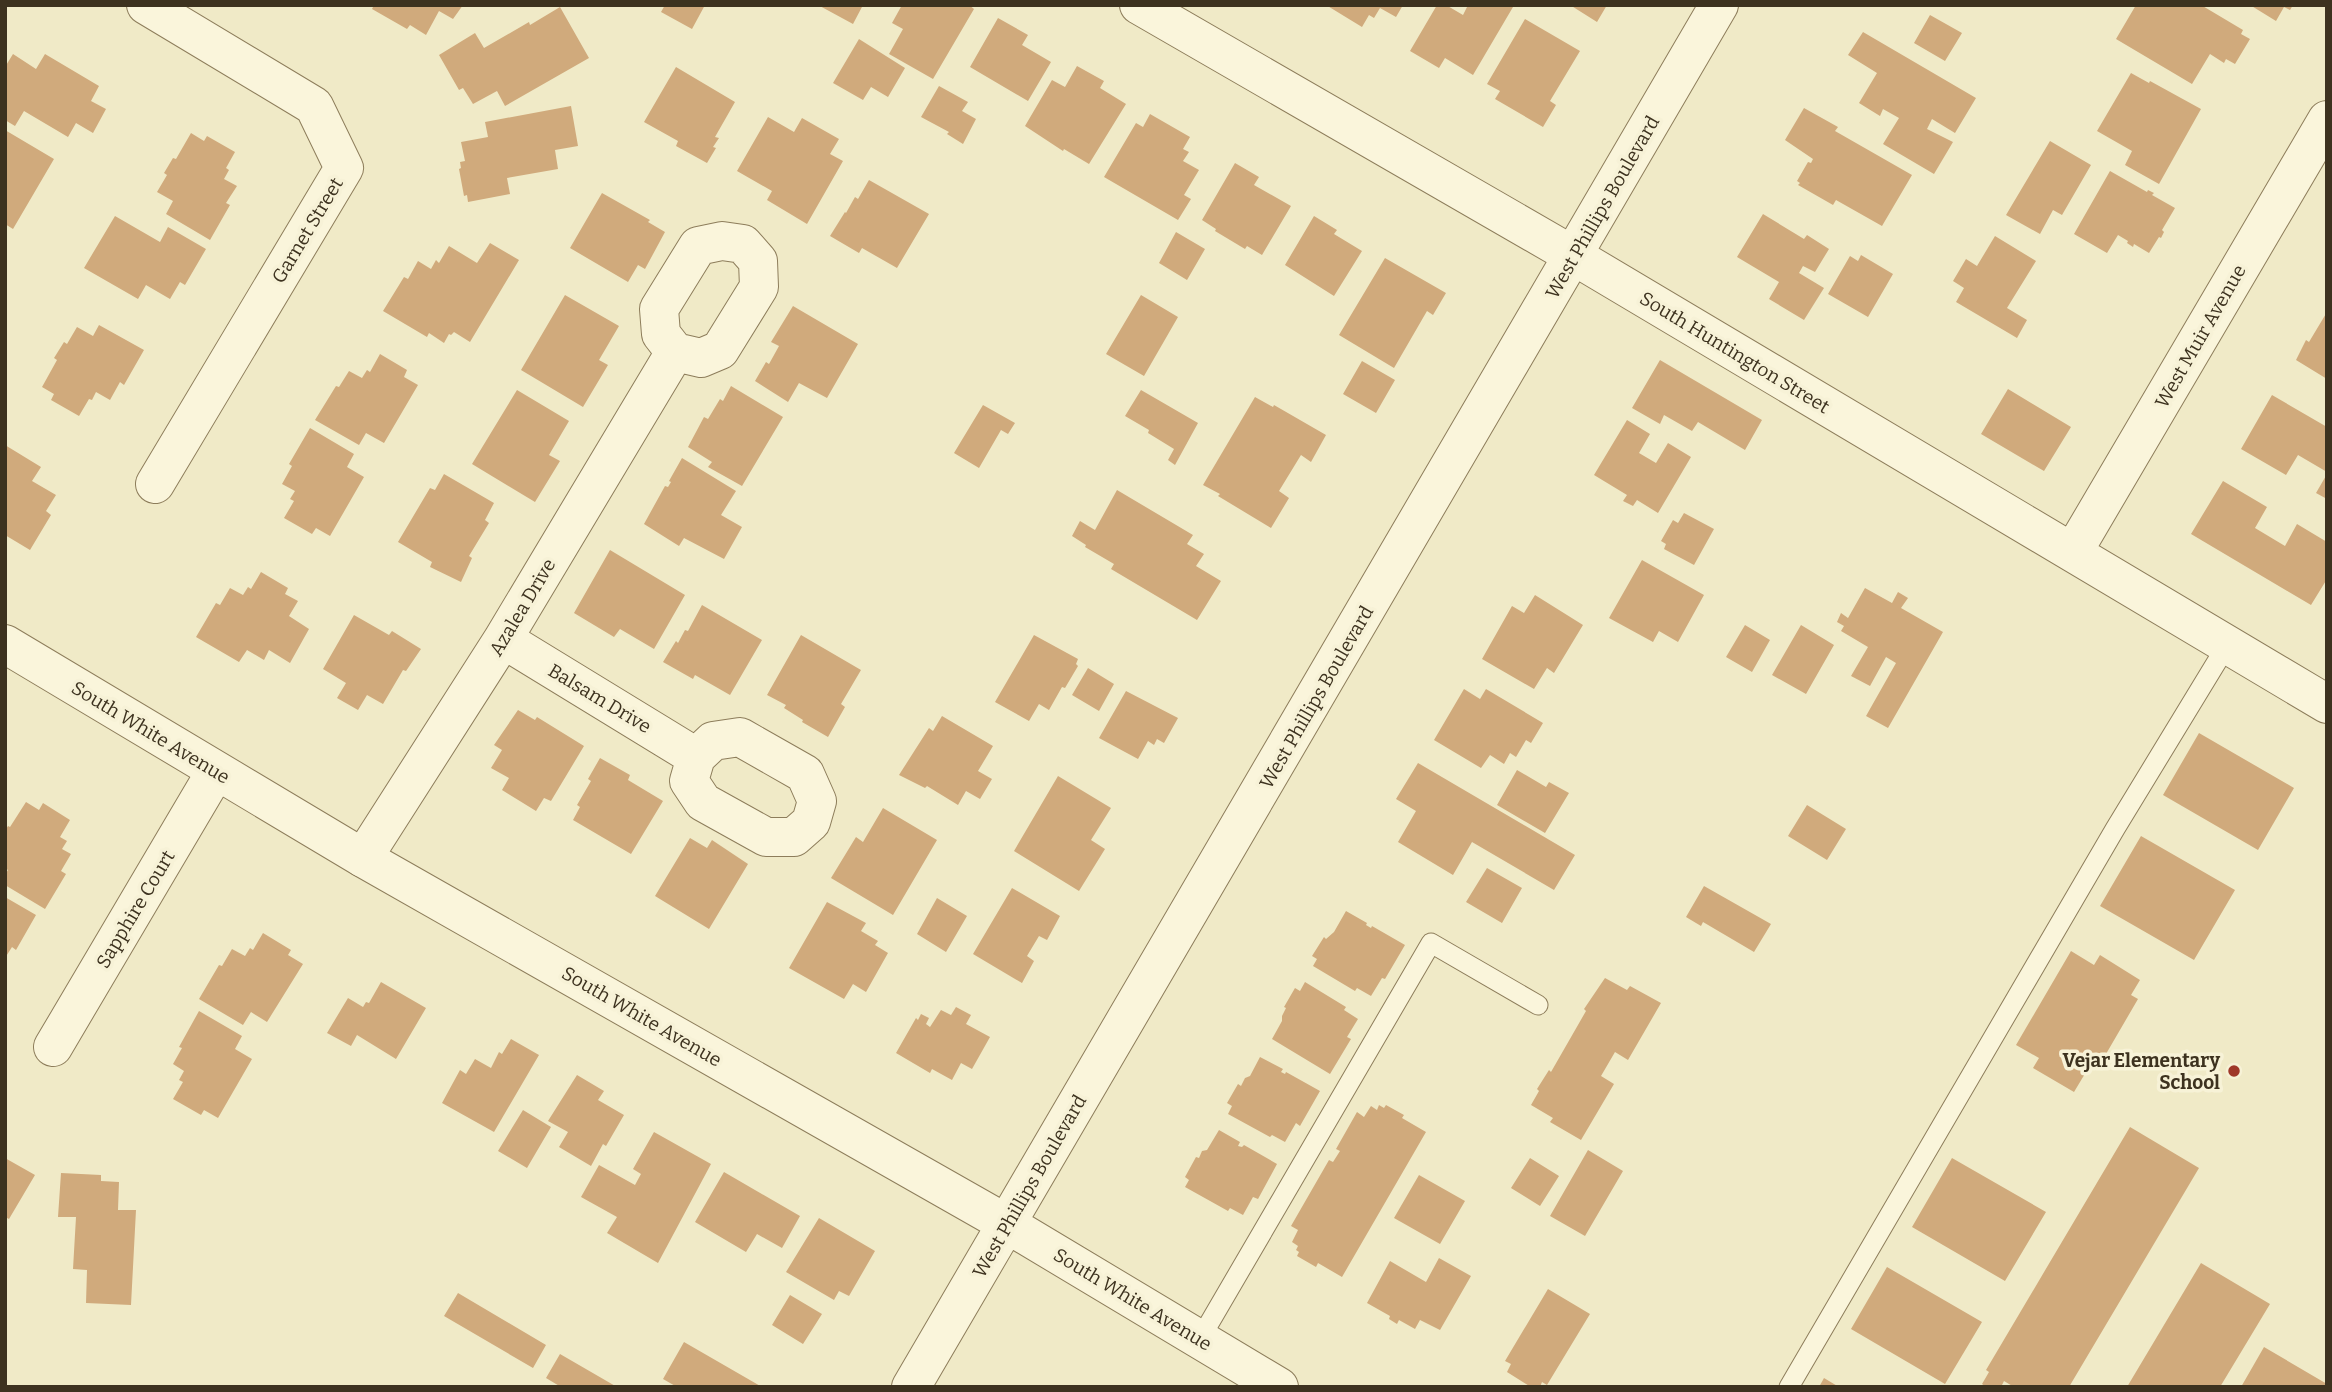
<svg xmlns="http://www.w3.org/2000/svg" width="2332" height="1392" font-family="Bitter,serif">
<rect width="100%" height="100%" fill="#f0eac7"/>
<path fill="#d0aa7c" d="M374,5H463L453,19L439,11L426,35L410,25L407,29L372,9Z
M665,5H705L692,29L661,12Z
M818,5H863L853,24Z
M902,5H969L974,9L933,79L889,54L903,29L892,23Z
M1326,5H1403L1396,17L1380,8L1374,18L1369,15L1362,27Z
M1437,5H1446L1463,15L1468,5H1510L1513,7L1473,75L1445,58L1439,68L1410,51Z
M1570,5H1607L1597,22Z
M2136,5H2201L2243,30L2241,34L2250,39L2235,64L2226,59L2224,63L2210,54L2192,84L2116,39Z
M2250,5H2293L2290,10L2284,7L2276,21Z
M560,7L589,58L505,106L497,91L473,104L463,88L459,90L439,55L475,33L484,48L529,22L530,25Z
M1930,15L1962,33L1945,61L1914,43Z
M998,18L1028,35L1022,45L1051,62L1028,101L970,67Z
M1525,19L1580,51L1550,101L1556,105L1543,127L1495,99L1500,91L1487,84Z
M1863,32L1976,98L1955,133L1932,119L1927,129L1953,142L1934,174L1883,144L1899,118L1883,109L1880,116L1859,103L1877,73L1848,55Z
M859,39L905,68L888,97L871,87L863,100L833,83Z
M13,54L36,69L45,54L99,86L91,101L106,109L93,133L76,123L68,137L24,111L15,126L5,120V67Z
M1077,66L1104,81L1100,88L1126,104L1089,164L1064,149L1063,151L1025,126L1052,80L1065,87Z
M676,67L735,102L715,137L719,138L713,147L716,148L707,163L676,146L678,141L644,122Z
M2131,73L2149,83L2150,81L2201,109L2159,184L2125,165L2132,151L2097,131Z
M939,86L968,102L962,111L976,119L963,144L947,134L949,132L921,117Z
M571,106L578,146L555,150L558,169L507,178L510,194L468,202L467,195L464,196L459,169L461,168L460,162L465,161L461,142L488,137L485,122Z
M1804,108L1838,127L1835,131L1912,175L1882,226L1836,200L1833,205L1798,185L1800,183L1797,181L1808,162L1811,163L1813,159L1785,140Z
M1150,114L1190,137L1183,149L1189,152L1183,161L1199,170L1184,195L1191,199L1178,220L1104,177L1136,123L1143,127Z
M768,117L794,132L802,118L839,139L830,154L843,161L807,224L767,200L772,191L737,171Z
M5,130L54,159L13,229L5,224Z
M191,133L204,141L207,136L235,152L226,168L229,170L224,179L237,186L226,203L230,205L210,240L166,214L173,201L157,192L167,175L164,173L173,158L176,159Z
M2050,141L2091,165L2062,215L2053,210L2040,234L2006,215Z
M1235,163L1259,177L1254,185L1291,206L1262,255L1247,246L1245,249L1215,231L1216,229L1202,220Z
M2110,171L2147,192L2148,190L2154,193L2152,195L2175,208L2162,230L2164,232L2161,238L2159,237L2149,253L2134,244L2133,247L2127,243L2128,241L2118,235L2107,253L2074,234Z
M869,180L929,214L897,268L862,248L859,253L830,236L845,212L846,213L855,197L858,199Z
M602,193L650,220L648,222L665,232L645,269L638,265L628,282L570,248Z
M1763,214L1804,239L1807,235L1829,249L1815,272L1803,266L1799,273L1824,288L1804,320L1769,299L1779,282L1737,257Z
M115,216L160,242L168,227L206,249L185,285L180,282L170,299L146,285L138,299L84,268Z
M1314,216L1337,230L1334,234L1362,251L1334,296L1285,265Z
M1176,232L1205,249L1187,280L1159,263Z
M1995,236L2036,261L2007,308L2027,320L2017,338L1956,302L1964,288L1953,281L1966,259L1977,266Z
M490,243L519,260L470,342L454,332L451,335L449,334L444,343L429,333L427,337L383,311L404,277L408,279L418,261L431,269L436,260L439,263L449,246L477,263Z
M1861,255L1893,274L1868,317L1828,294L1850,256L1858,261Z
M1385,258L1446,293L1433,315L1427,311L1394,368L1339,335Z
M565,295L619,326L599,360L608,365L583,407L521,370Z
M1141,295L1178,317L1144,376L1106,354Z
M793,306L858,344L827,398L799,383L788,402L755,381L766,362L769,364L779,346L771,342Z
M2327,312V379L2296,360L2306,340L2309,342Z
M99,325L144,350L124,385L120,382L110,400L96,392L92,400L89,399L79,416L51,400L54,394L42,387L57,360L54,358L64,342L67,344L77,327L93,336Z
M380,354L407,370L404,377L418,385L384,443L366,433L359,445L315,420L336,386L339,387L349,371L362,378L367,370L370,372Z
M1660,360L1762,420L1745,450L1698,422L1692,431L1664,415L1660,424L1632,408Z
M1362,361L1395,380L1376,413L1343,394Z
M731,386L783,417L742,486L708,467L712,462L688,447L704,417L708,419L720,399L723,401Z
M2008,389L2071,427L2044,471L1981,434Z
M517,390L569,421L549,455L560,461L535,502L472,464Z
M1141,390L1198,423L1175,465L1168,460L1174,449L1148,433L1149,430L1125,416Z
M2272,395L2327,427V472L2298,455L2286,475L2241,449Z
M1255,397L1273,407L1274,405L1326,435L1311,462L1301,455L1279,491L1289,498L1271,528L1218,496L1220,494L1203,485Z
M983,405L1015,423L1008,434L1001,430L979,468L954,453Z
M1627,420L1650,434L1639,453L1656,463L1668,443L1691,457L1658,513L1637,500L1633,506L1623,501L1627,495L1594,475Z
M310,428L354,454L347,467L364,477L330,536L316,528L312,534L284,518L294,501L290,499L295,491L282,484L292,466L289,464Z
M5,445L41,467L32,481L56,495L46,511L51,515L30,550L5,535Z
M682,458L736,491L721,515L742,527L724,559L684,538L679,546L644,524L665,486L668,487L671,482L669,481Z
M444,474L494,503L485,520L489,523L469,556L472,558L461,582L430,567L432,562L398,542L430,488L435,490Z
M2327,474V499L2316,493Z
M2223,481L2267,507L2255,528L2285,546L2297,524L2327,542V579L2311,605L2191,534Z
M1117,490L1193,535L1187,544L1204,554L1196,566L1221,581L1197,620L1111,569L1114,564L1085,547L1086,545L1072,536L1080,521L1095,530Z
M1684,513L1714,529L1694,565L1664,549L1666,544L1661,541L1673,520L1678,523Z
M610,550L685,595L654,649L620,629L614,637L574,613Z
M1642,560L1704,595L1678,642L1659,631L1653,642L1609,618Z
M261,572L288,588L285,594L298,601L289,616L309,629L290,663L269,650L264,660L247,650L239,662L196,637L216,603L220,605L230,588L243,595L248,587L251,589Z
M1865,588L1892,603L1898,592L1908,598L1901,608L1943,632L1888,728L1866,716L1896,663L1886,657L1870,686L1851,676L1868,647L1841,631L1844,626L1837,622L1841,613L1848,618Z
M1535,595L1583,625L1554,673L1547,668L1534,689L1482,659L1512,606L1524,613Z
M702,605L762,640L730,695L695,675L693,679L663,662L676,641L678,643L685,630L688,631Z
M354,615L389,635L392,631L421,649L406,671L403,670L383,704L367,695L358,710L337,698L346,683L323,669Z
M1745,625L1770,640L1752,672L1726,657Z
M1801,625L1834,645L1806,694L1772,675Z
M801,635L861,670L841,704L845,707L828,737L802,722L803,720L784,708L786,705L767,695Z
M1034,635L1078,659L1076,664L1078,666L1065,688L1062,687L1049,710L1039,704L1029,721L995,702Z
M1088,668L1114,684L1099,711L1072,695Z
M1464,689L1480,699L1486,689L1543,723L1531,743L1526,740L1516,757L1510,753L1504,764L1490,755L1481,768L1434,740Z
M1126,691L1178,718L1164,743L1157,739L1154,745L1148,741L1138,759L1099,738Z
M518,710L535,720L537,717L584,746L551,801L544,798L536,811L502,790L509,778L491,768L502,750L494,745Z
M942,716L993,746L978,771L992,779L980,799L966,791L958,805L927,786L925,788L899,775L929,728L933,731Z
M2199,733L2294,788L2258,850L2163,795Z
M600,758L630,775L628,780L663,801L631,854L573,820L580,807L577,805L591,781L588,779Z
M1418,763L1575,855L1554,890L1472,842L1453,875L1398,842L1416,811L1396,799Z
M1517,770L1546,787L1549,782L1569,793L1545,833L1497,805Z
M1058,776L1111,808L1091,840L1105,849L1079,891L1014,851Z
M26,802L39,810L43,803L70,820L60,837L67,841L62,849L71,854L61,871L66,874L45,909L5,885V875L8,870L5,868V831L8,826L10,827Z
M1807,805L1846,829L1827,860L1788,836Z
M883,808L937,840L893,915L831,878L856,837L863,842Z
M2141,836L2235,890L2194,960L2100,906Z
M690,838L707,848L712,840L748,864L709,929L655,896Z
M1487,868L1522,888L1502,923L1466,902Z
M1704,886L1771,924L1754,952L1703,922L1701,926L1686,917Z
M1012,888L1060,916L1047,940L1039,936L1027,956L1034,961L1022,983L973,954Z
M5,897L36,915L16,950L12,947L5,958Z
M937,898L967,916L946,952L917,934Z
M827,902L866,923L861,931L878,941L875,945L888,953L866,992L853,984L844,999L789,968Z
M1346,911L1367,923L1366,925L1371,928L1372,926L1405,945L1385,979L1382,978L1371,996L1357,988L1355,991L1313,966L1317,959L1312,956L1324,937L1326,939L1334,932Z
M263,933L291,950L288,955L303,964L267,1022L251,1012L243,1025L199,999L219,965L222,966L232,949L245,956L250,948L253,950Z
M2071,951L2094,965L2100,955L2140,980L2131,995L2138,999L2099,1066L2092,1062L2074,1092L2033,1068L2039,1058L2016,1045Z
M1605,978L1627,990L1630,986L1661,1003L1628,1060L1615,1052L1601,1076L1614,1084L1581,1140L1550,1122L1553,1118L1531,1105L1539,1091L1537,1089L1549,1070L1551,1072L1586,1011L1584,1009Z
M381,982L426,1008L396,1059L357,1035L351,1046L327,1033L348,998L363,1007L366,1002L369,1003Z
M1305,982L1346,1007L1344,1010L1358,1019L1347,1037L1351,1039L1330,1074L1272,1039L1282,1021V1016L1286,1008L1284,1007L1295,988L1300,991Z
M956,1007L971,1015L966,1024L990,1037L972,1069L961,1063L952,1080L932,1069L930,1073L896,1053L916,1018L918,1020L921,1014L929,1018L926,1024L930,1027L941,1010L951,1015Z
M199,1011L242,1036L235,1049L252,1059L218,1118L204,1110L201,1115L173,1099L183,1082L179,1080L184,1071L173,1064L182,1048L179,1047Z
M511,1039L539,1055L494,1132L442,1103L460,1070L466,1074L475,1059L491,1068L499,1052L502,1054Z
M1260,1057L1283,1069L1281,1072L1285,1074L1286,1072L1320,1091L1300,1126L1296,1123L1285,1142L1272,1135L1270,1137L1228,1114L1232,1106L1227,1103L1238,1084L1241,1086L1245,1078L1250,1076Z
M577,1075L604,1091L598,1100L624,1115L606,1146L603,1144L591,1166L559,1147L568,1132L548,1121Z
M1379,1105L1384,1108L1386,1105L1404,1115L1402,1118L1426,1132L1342,1277L1318,1263L1316,1267L1297,1256L1299,1252L1296,1250L1298,1246L1292,1242L1298,1230L1291,1226L1329,1160L1333,1162L1340,1151L1336,1149L1357,1112L1364,1117L1371,1106L1377,1110Z
M523,1110L551,1127L527,1168L498,1151Z
M2130,1127L2199,1168L2069,1387H2014L2004,1381L2001,1387H1986L1982,1384L1989,1372L1986,1370Z
M1219,1130L1240,1142L1238,1146L1242,1147L1244,1145L1277,1164L1258,1199L1253,1197L1243,1215L1230,1208L1228,1211L1185,1187L1189,1180L1185,1177L1196,1157L1199,1158L1202,1151L1207,1150Z
M654,1132L711,1164L658,1263L607,1233L617,1217L581,1197L599,1165L635,1185L641,1174L633,1169Z
M1588,1150L1623,1171L1585,1236L1550,1216Z
M5,1158L35,1175L9,1219L5,1217Z
M1530,1158L1559,1176L1540,1206L1511,1188Z
M1952,1158L2046,1212L2005,1281L1912,1227Z
M724,1172L800,1216L782,1248L757,1234L746,1252L695,1222Z
M61,1173L101,1175V1181L119,1182L118,1210H136L131,1305L86,1303L87,1270L73,1269L76,1217H58Z
M1419,1175L1465,1201L1440,1244L1394,1218Z
M819,1218L875,1251L849,1296L839,1291L834,1300L786,1272Z
M1439,1258L1471,1276L1440,1330L1420,1320L1415,1329L1399,1320L1397,1324L1389,1319L1390,1316L1367,1303L1390,1261L1426,1282Z
M2201,1263L2270,1304L2220,1387H2127Z
M1887,1267L1982,1322L1945,1384L1851,1329Z
M1548,1289L1590,1314L1547,1385L1542,1382L1540,1387H1531L1507,1372L1511,1364L1505,1361Z
M458,1293L546,1345L533,1368L444,1316Z
M790,1295L822,1314L803,1344L772,1325Z
M684,1342L762,1387H677L663,1379Z
M2264,1347L2327,1384V1387H2241Z
M560,1354L617,1387H561L546,1378Z
M1824,1378L1839,1387H1819Z"/>
<g fill="none" stroke-linecap="round" stroke-linejoin="round">
<g stroke="#8d7d5b" stroke-width="21">
<path id="service" d="M1200,1339L1431,943L1538,1005
M1789,1387L2115,829L2227,645"/>
</g>
<g stroke="#8d7d5b" stroke-width="40">
<path id="minor" d="M146,5L314,106L344,168L155,484
M1139,5L1574,256L2327,704
M2073,552L2327,120
M503,639L696,757L689,781L703,802L766,837H794L811,822L817,801L805,774L740,737L713,741L696,757
M363,858L503,639L675,352L701,358L720,350L759,287L758,261L743,244L722,241L698,246L659,309L661,334L675,352
M53,1047L216,771"/>
</g>
<g stroke="#8d7d5b" stroke-width="40">
<path id="tertiary" d="M5,644L363,858L1007,1224L1279,1387
M911,1387L1719,5"/>
</g>
<use href="#service" stroke="#faf5db" stroke-width="19"/>
<use href="#minor" stroke="#faf5db" stroke-width="38"/>
<use href="#tertiary" stroke="#faf5db" stroke-width="38"/>
</g>
<circle fill="#9f3829" stroke="#f7f2d7" stroke-width="2.5" cx="2234" cy="1071" r="7"/>
<g text-anchor="middle" stroke-width="7" stroke-linejoin="round" paint-order="stroke">
<g font-size="19" fill="#3d321f" stroke="#f7f2d7">
<text transform="translate(1602 207) rotate(-60)" y="7">West Phillips Boulevard</text>
<text transform="translate(307 230) rotate(-59)" y="7">Garnet Street</text>
<text transform="translate(2200 336) rotate(-60)" y="7">West Muir Avenue</text>
<text transform="translate(1735 352) rotate(31)" y="7">South Huntington Street</text>
<text transform="translate(522 607) rotate(-59)" y="7">Azalea Drive</text>
<text transform="translate(1316 697) rotate(-60)" y="7">West Phillips Boulevard</text>
<text transform="translate(600 698) rotate(31)" y="7">Balsam Drive</text>
<text transform="translate(151 732) rotate(31)" y="7">South White Avenue</text>
<text transform="translate(135 909) rotate(-59)" y="7">Sapphire Court</text>
<text transform="translate(642 1016) rotate(30)" y="7">South White Avenue</text>
<text transform="translate(1029 1186) rotate(-60)" y="7">West Phillips Boulevard</text>
<text transform="translate(1133 1299) rotate(31)" y="7">South White Avenue</text>
</g>
<g font-size="19" font-weight="bold" fill="#3d321f" stroke="#f7f2d7" text-anchor="end">
<text x="2220" y="1067">Vejar Elementary<tspan x="2220" dy="22">School</tspan></text>
</g>
</g>
<rect width="2332" height="1392" fill="none" stroke="#3d321f" stroke-width="14"/>
</svg>
